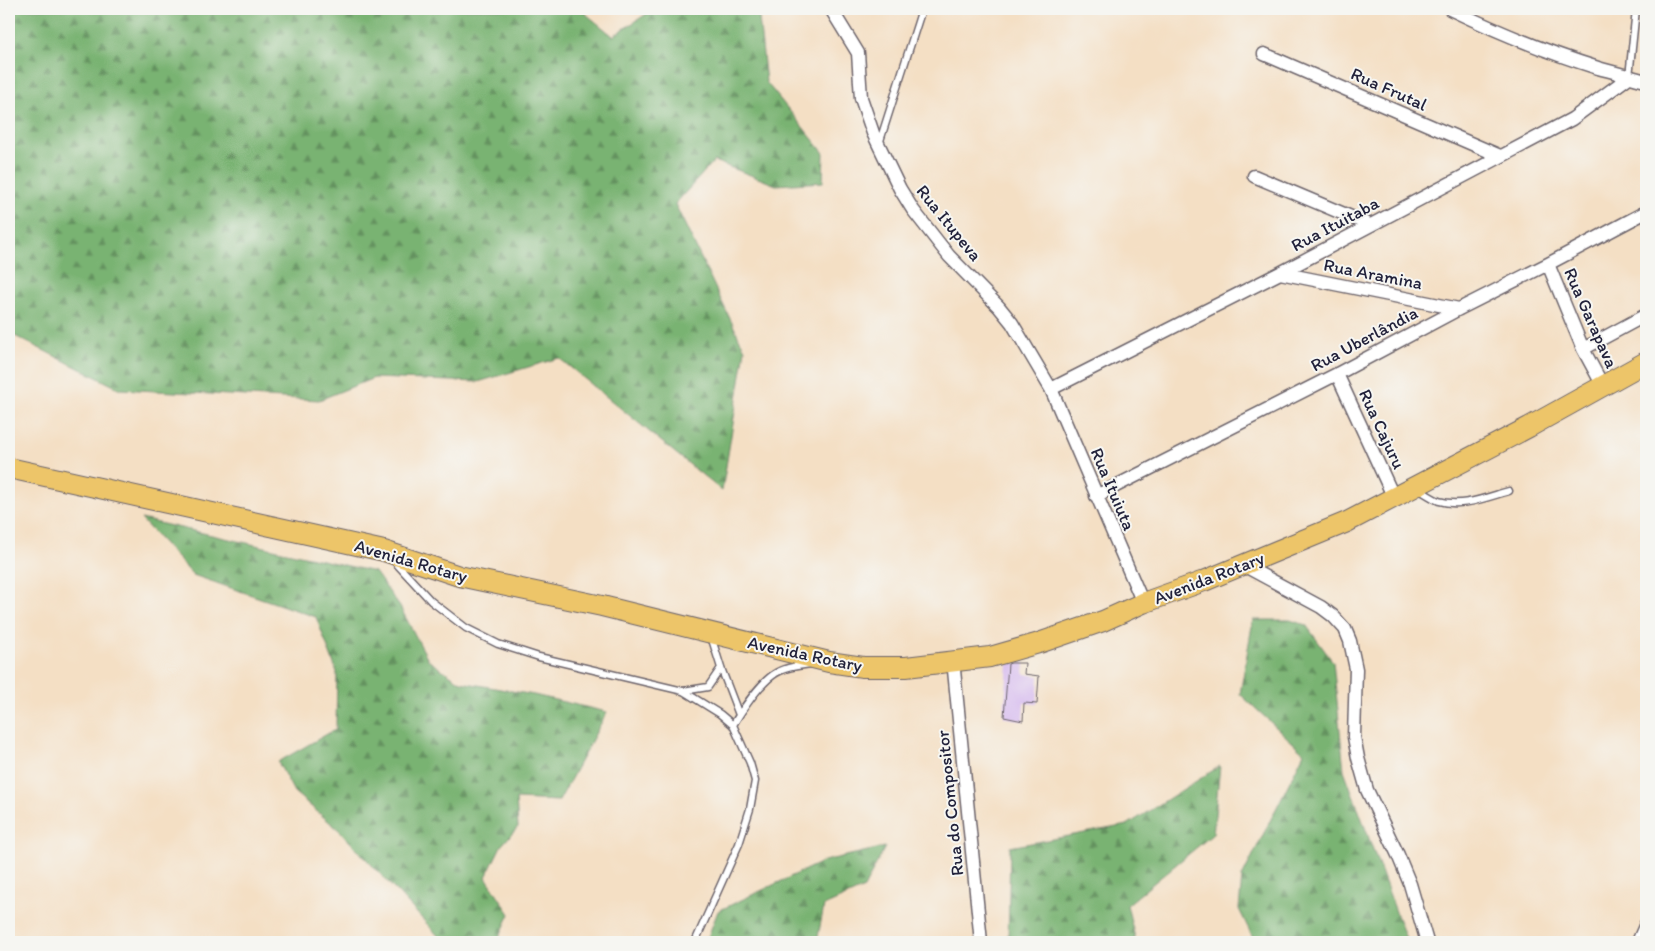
<svg xmlns="http://www.w3.org/2000/svg" width="1655" height="951" font-family="Itim,sans-serif">
<defs>
<pattern id="forest-firs" width="22" height="20" patternUnits="userSpaceOnUse" patternTransform="scale(1.25)"><rect width="22" height="20" fill="#79b372"/><path d="M5 1l3.5 6h-7zM16 11l3.5 6h-7z" fill="#63915f"/></pattern>
</defs>
<rect width="100%" height="100%" fill="#f6f6f2"/>
<filter id="ink" filterUnits="userSpaceOnUse"><feTurbulence type="fractalNoise" baseFrequency=".02" numOctaves="2"/><feDisplacementMap in="SourceGraphic" scale="10" xChannelSelector="R" yChannelSelector="G"/><feConvolveMatrix kernelMatrix="1 2 1 2 8 2 1 2 1" color-interpolation-filters="sRGB"/></filter>
<filter id="wash" filterUnits="userSpaceOnUse"><feTurbulence type="fractalNoise" baseFrequency=".0096" numOctaves="4" result="noise"/><feDisplacementMap in="SourceGraphic" scale="20" xChannelSelector="R" yChannelSelector="G"/><feGaussianBlur stdDeviation="1.12" result="paint"/><feColorMatrix in="noise" values="0 0 0 0 0 0 0 0 0 0 0 0 0 0 0 0 0 1.4 0 .05"/><feComposite in="paint" operator="in"/></filter>
<g filter="url(#wash)">
<rect width="100%" height="100%" fill="#f4dfc4"/>
<path fill="url(#forest-firs)" stroke="#4e6a56" d="M9,9H580L613,36L654,9H758L766,82L824,153L823,182L776,185L714,161L675,204L745,350L722,491L559,358L478,382L374,378L319,400L120,389L9,333Z
M141,519L375,572L400,607L429,661L461,682L534,695L607,712L559,801L516,799L518,827L501,846L486,877L510,914L497,942H444L339,830L294,792L278,762L336,729L337,672L316,617L193,575Z
M1253,620H1290L1306,625L1333,662L1344,770L1407,942H1255L1239,909L1242,877L1304,753L1240,694Z
M1220,766L1213,834L1127,905L1136,942H1008L1010,847L1127,825Z
M885,847L864,888L824,906L817,942H706L718,911L824,861Z"/>
<g id="blocks">
<path fill="#d0afee" d="M1011,663H1025L1024,674L1039,676L1037,704L1024,703L1023,721L1004,717L1008,664Z"/>
</g>
</g>
<g filter="url(#ink)">
<use href="#blocks" fill-opacity="0" stroke="#6c646b" stroke-width="1"/>
<g fill="none" stroke-linecap="round" stroke-linejoin="round">
<g stroke="#6c646b" stroke-width="9">
<path id="lane" d="M1629,77L1636,9
M879,144L922,9
M1418,489C1425,493 1432,498 1439,501C1462,508 1487,497 1509,491
M394,561L431,601L466,628L498,644L539,657L683,691L720,714L733,725L750,763L755,781L750,809L739,844L695,942
M711,636L721,668L739,715
M683,691L708,687L721,668
M733,725C742,710 759,685 773,675C784,667 798,666 811,664"/>
</g>
<g stroke="#6c646b" stroke-width="15">
<path id="street" d="M831,9L858,53L861,98L873,133L900,189L913,210L949,256L999,307L1012,323L1051,389L1143,603
M1450,9C1498,32 1546,52 1598,68C1614,72 1630,77 1646,81
M1264,54L1500,156
M1254,176L1370,225
M1548,264L1583,349L1603,386
M1280,273L1459,309
M1583,349L1646,315
M1337,374L1394,498
M1051,389L1280,273L1572,119L1629,77
M1096,496L1337,374L1459,309L1548,264L1646,212
M1243,565L1321,607L1333,616L1345,629L1350,641L1356,669L1354,737L1358,758L1367,790L1398,855L1410,884L1427,942
M953,660L981,942
M1638,942L1646,924"/>
</g>
<g stroke="#6c646b" stroke-width="22">
<path id="primary" d="M9,468L384,551L459,576L602,606L829,662L863,667H906L990,657L1039,643L1103,621L1143,603L1204,581L1347,522L1529,427L1646,362"/>
</g>
<use href="#lane" stroke="#fff" stroke-width="6"/>
<use href="#street" stroke="#fff" stroke-width="12"/>
<use href="#primary" stroke="#edc569" stroke-width="20"/>
</g>
</g>
<g text-anchor="middle" stroke-width="4" stroke-linejoin="round" paint-order="stroke">
<g font-size="18" fill="#22223b" stroke="#f6f6f2">
<text transform="translate(1389 89) rotate(24)" y="6">Rua Frutal</text>
<text transform="translate(949 223) rotate(51)" y="6">Rua Itupeva</text>
<text transform="translate(1335 224) rotate(-28)" y="6">Rua Ituitaba</text>
<text transform="translate(1373 274) rotate(11)" y="6">Rua Aramina</text>
<text transform="translate(1591 318) rotate(66)" y="6">Rua Garapava</text>
<text transform="translate(1364 339) rotate(-28)" y="6">Rua Uberlândia</text>
<text transform="translate(1382 429) rotate(65)" y="6">Rua Cajuru</text>
<text transform="translate(1113 489) rotate(67)" y="6">Rua Ituiuta</text>
<text transform="translate(411 561) rotate(16)" y="6">Avenida Rotary</text>
<text transform="translate(1209 578) rotate(-21)" y="6">Avenida Rotary</text>
<text transform="translate(805 654) rotate(12)" y="6">Avenida Rotary</text>
<text transform="translate(950 803) rotate(-96)" y="6">Rua do Compositor</text>
</g>
</g>
<rect width="1655" height="951" fill="none" stroke="#f6f6f2" stroke-width="30"/>
</svg>
